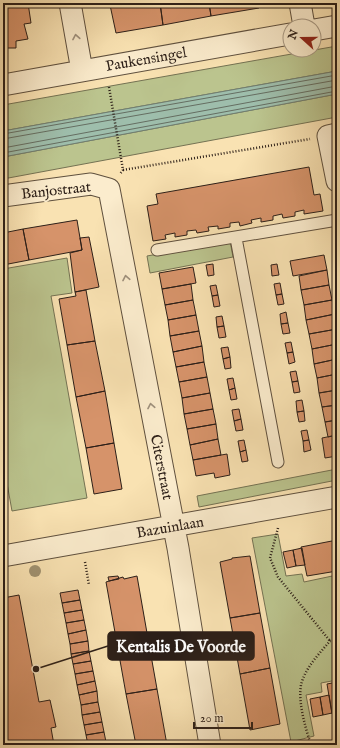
<svg xmlns="http://www.w3.org/2000/svg" width="340" height="748" font-family="'IM FELL English',serif">
<rect width="100%" height="100%" fill="#f9e2b2"/>
<filter id="stains"><feTurbulence type="fractalNoise" baseFrequency=".005" numOctaves="4"/><feColorMatrix values="0 0 0 0 .2 0 0 0 0 .09 0 0 0 0 .02 0 0 0 .5 -.17"/></filter>
<radialGradient id="worn" r=".72"><stop offset=".6" stop-color="#630" stop-opacity="0"/><stop offset="1" stop-color="#630" stop-opacity=".3"/></radialGradient>
<path fill="#bbc48e" stroke="#747253" d="M337,46V71L3,131V105Z
M337,94V117L3,179V157Z
M230,241L233,257L150,273L147,256Z
M67,258L72,293L51,296L87,498L12,511L3,461V269Z
M337,469V480L199,507L197,496Z
M278,534L286,576L302,574L304,582L337,575V680L321,683L322,692L306,695L314,736L291,742L252,538Z"/>
<path fill="#9ebeac" stroke="#707e71" d="M337,71V94L3,157V131Z"/>
<g fill="none" stroke-linecap="round" stroke-linejoin="round">
<path stroke="#656e62" stroke-width="1" d="M3,134L337,75
M3,139L337,80
M3,148L337,86
M3,153L337,91"/>
</g>
<path fill="#d6936a" stroke="#2c1f18" d="M3,3H28L31,23L24,24L28,39L16,41V48H5V41H3Z
M119,3H160L163,25L116,33L110,5Z
M160,3H209L211,16L163,25Z
M209,3H258L259,8L211,16Z
M309,167L314,195L320,194L323,211L304,214V210L295,212V216L283,218L282,214L273,216V220L261,222V218L251,220L252,223L240,226L239,222L230,223V227L218,229V226L208,227L209,231L197,233L196,230L187,231V235L175,237V233L165,235L166,239L153,241L147,206L158,204L156,194Z
M77,220L82,250L29,260L23,229Z
M23,229L29,260L3,265V233Z
M89,237L99,287L75,292L70,253L82,250L80,238Z
M324,255L327,270L293,276L290,261Z
M213,264L214,275L208,276L206,265Z
M277,264L279,275L272,276L271,265Z
M193,267L196,283L162,289L159,273Z
M327,270L329,285L301,290L299,276Z
M280,283L282,294L276,295L274,284Z
M191,284L193,300L165,305L162,289Z
M216,285L218,295L212,296L210,286Z
M329,285L332,300L304,305L301,290Z
M86,290L95,341L67,345L59,299L76,296L75,292Z
M282,294L284,304L278,305L276,295Z
M218,295L220,306L214,307L212,296Z
M193,300L196,315L168,320L165,305Z
M332,300L335,314L306,320L304,305Z
M286,312L288,323L281,324L280,314Z
M335,314L337,329L309,334L306,320Z
M196,315L199,331L170,336L168,320Z
M222,316L224,326L217,327L216,317Z
M288,323L290,333L283,334L281,324Z
M224,326L226,337L219,338L217,327Z
M337,329V344L312,349L309,334Z
M199,331L202,346L173,352L170,336Z
M95,341L105,391L76,397L67,345Z
M291,342L293,352L287,353L285,343Z
M337,344V359L314,364L312,349Z
M202,346L204,362L176,367L173,352Z
M228,347L230,357L223,359L221,348Z
M293,352L295,362L289,364L287,353Z
M230,357L231,368L225,369L223,359Z
M337,359V374L317,378L314,364Z
M204,362L207,377L179,382L176,367Z
M296,371L298,381L292,382L290,372Z
M337,374V390L319,393L317,378Z
M207,377L210,393L182,398L179,382Z
M233,378L235,388L229,390L227,379Z
M298,381L300,392L294,393L292,382Z
M235,388L237,399L231,400L229,390Z
M337,390V405L322,407L319,393Z
M105,391L114,443L86,448L76,397Z
M210,393L213,409L184,414L182,398Z
M302,400L304,411L297,412L296,401Z
M337,405V420L325,422L322,407Z
M213,409L216,424L187,429L184,414Z
M239,409L241,419L234,421L232,410Z
M304,411L305,421L299,422L297,412Z
M241,419L243,430L236,431L234,421Z
M337,420V435L328,437L325,422Z
M216,424L218,439L190,445L187,429Z
M307,430L309,440L303,441L301,431Z
M337,435V456L325,458L322,438Z
M218,439L221,455L193,460L190,445Z
M244,440L246,450L240,452L238,441Z
M309,440L311,450L304,452L303,441Z
M114,443L122,489L94,494L86,448Z
M246,450L248,461L242,462L240,452Z
M227,454L230,475L215,478L214,473L196,476L193,460Z
M337,540V571L307,576L301,547Z
M302,548L305,565L296,566L293,550Z
M293,550L296,566L287,568L283,552Z
M250,556L260,613L230,618L220,562L232,559V558Z
M118,576L119,579L109,581L108,577Z
M137,576L147,633L116,638L106,582L123,577L124,579Z
M78,590L80,600L62,603L60,593Z
M19,595L39,702L50,700L56,727L51,728L54,745H3V736L5,735L4,727H5L3,717V598Z
M80,600L82,610L64,613L62,603Z
M82,610L84,620L66,623L64,613Z
M260,613L270,668L240,674L230,618Z
M84,620L86,630L68,634L66,623Z
M86,630L88,641L70,644L68,634Z
M147,633L157,689L126,694L116,638Z
M88,641L89,651L71,654L70,644Z
M89,651L91,661L73,664L71,654Z
M91,661L93,671L75,674L73,664Z
M270,668L280,724L250,730L240,674Z
M93,671L95,681L77,685L75,674Z
M95,681L97,691L79,695L77,685Z
M337,682V713L332,714L327,684Z
M157,689L167,745H136L126,694Z
M97,691L98,702L81,705L79,695Z
M329,695L332,713L323,715L320,697Z
M320,697L323,715L313,717L310,699Z
M98,702L100,712L82,715L81,705Z
M100,712L102,722L84,725L82,715Z
M102,722L104,732L86,735L84,725Z
M104,732L106,742L88,745L86,735Z"/>
<g fill="none" stroke-linecap="round" stroke-linejoin="round">
<g stroke="#5f503e" stroke-width="13">
<path id="lane" d="M236,238L278,462
M157,250L337,220"/>
</g>
<g stroke="#5f503e" stroke-width="23">
<path id="street" d="M70,3L82,71
M300,3L304,26
M314,30L337,26
M3,85L290,34
M337,134L328,136L337,181
M3,196L91,184L109,189L178,548L210,745
M3,556L337,497"/>
</g>
<path stroke="#2c1f18" stroke-width="2.5" stroke-dasharray="1 2" stroke-linecap="butt" d="M109,87L123,170L120,174
M123,170L310,139
M278,528L270,558L278,577L330,641
M85,562L89,585
M310,742C305,726 298,702 301,685C305,668 319,654 330,641H337"/>
<use href="#lane" stroke="#fbeccd" stroke-width="11"/>
<use href="#street" stroke="#fbeccd" stroke-width="21"/>
</g>
<circle fill="#a09271" cx="35" cy="571" r="6"/>
<defs><path id="oneway-chevron" d="M-2-3.5L2.5 0L-2 3.5" fill="none" stroke-width="1.6" stroke-linecap="round" stroke-linejoin="round"/></defs>
<g stroke="#9e907c">
<use href="#oneway-chevron" transform="translate(76 37) rotate(-100)"/>
<use href="#oneway-chevron" transform="translate(126 278) rotate(-101)"/>
<use href="#oneway-chevron" transform="translate(151 406) rotate(-101)"/>
</g>
<g text-anchor="middle" stroke-width="3.5" stroke-linejoin="round" paint-order="stroke">
<g font-size="15" fill="#2c1f18" stroke="#fbeccd">
<text transform="translate(146 59) rotate(-10)" y="5">Paukensingel</text>
<text transform="translate(56 190) rotate(-6)" y="5">Banjostraat</text>
<text transform="translate(162 467) rotate(79)" y="5">Citerstraat</text>
<text transform="translate(170 527) rotate(-10)" y="5">Bazuinlaan</text>
</g>
</g>
<path fill="none" stroke="#2c1f18" stroke-width="1.5" d="M36 669L108 646"/>
<circle fill="#2c1f18" stroke="#fbeccd" stroke-width="1.5" cx="36" cy="669" r="4"/>
<rect fill="#2c1f18" stroke="#2c1f18" stroke-width="1.5" x="108" y="632" width="146" height="28" rx="4"/>
<g font-size="16" text-anchor="middle" font-weight="bold" fill="#fff">
<text x="181" y="652">Kentalis De Voorde</text>
</g>
<rect width="340" height="748" fill="none" stroke="#f9e2b2" stroke-width="16"/>
<rect x="4" y="4" width="332" height="740" fill="none" stroke="#2c1f18" stroke-width="2"/>
<rect x="8" y="8" width="324" height="732" fill="none" stroke="#2c1f18"/>
<g transform="translate(302 38) rotate(291)"><circle r="19" fill="#fbeccd" stroke="#a89a85"/>
<path d="M0-3L7 15L0 10L-7 15Z" fill="#8f2418"/>
<text y="-6" font-size="11" font-weight="bold" text-anchor="middle" fill="#2c1f18">N</text>
</g>
<path d="M194 722v6h58v-6" fill="none" stroke="#2c1f18" stroke-width="2"/>
<text x="200" y="722" font-size="12" fill="#2c1f18" stroke="#fbeccd" stroke-width="3" paint-order="stroke">20 m</text>
<rect width="100%" height="100%" filter="url(#stains)"/>
<rect width="100%" height="100%" fill="url(#worn)"/>
</svg>
